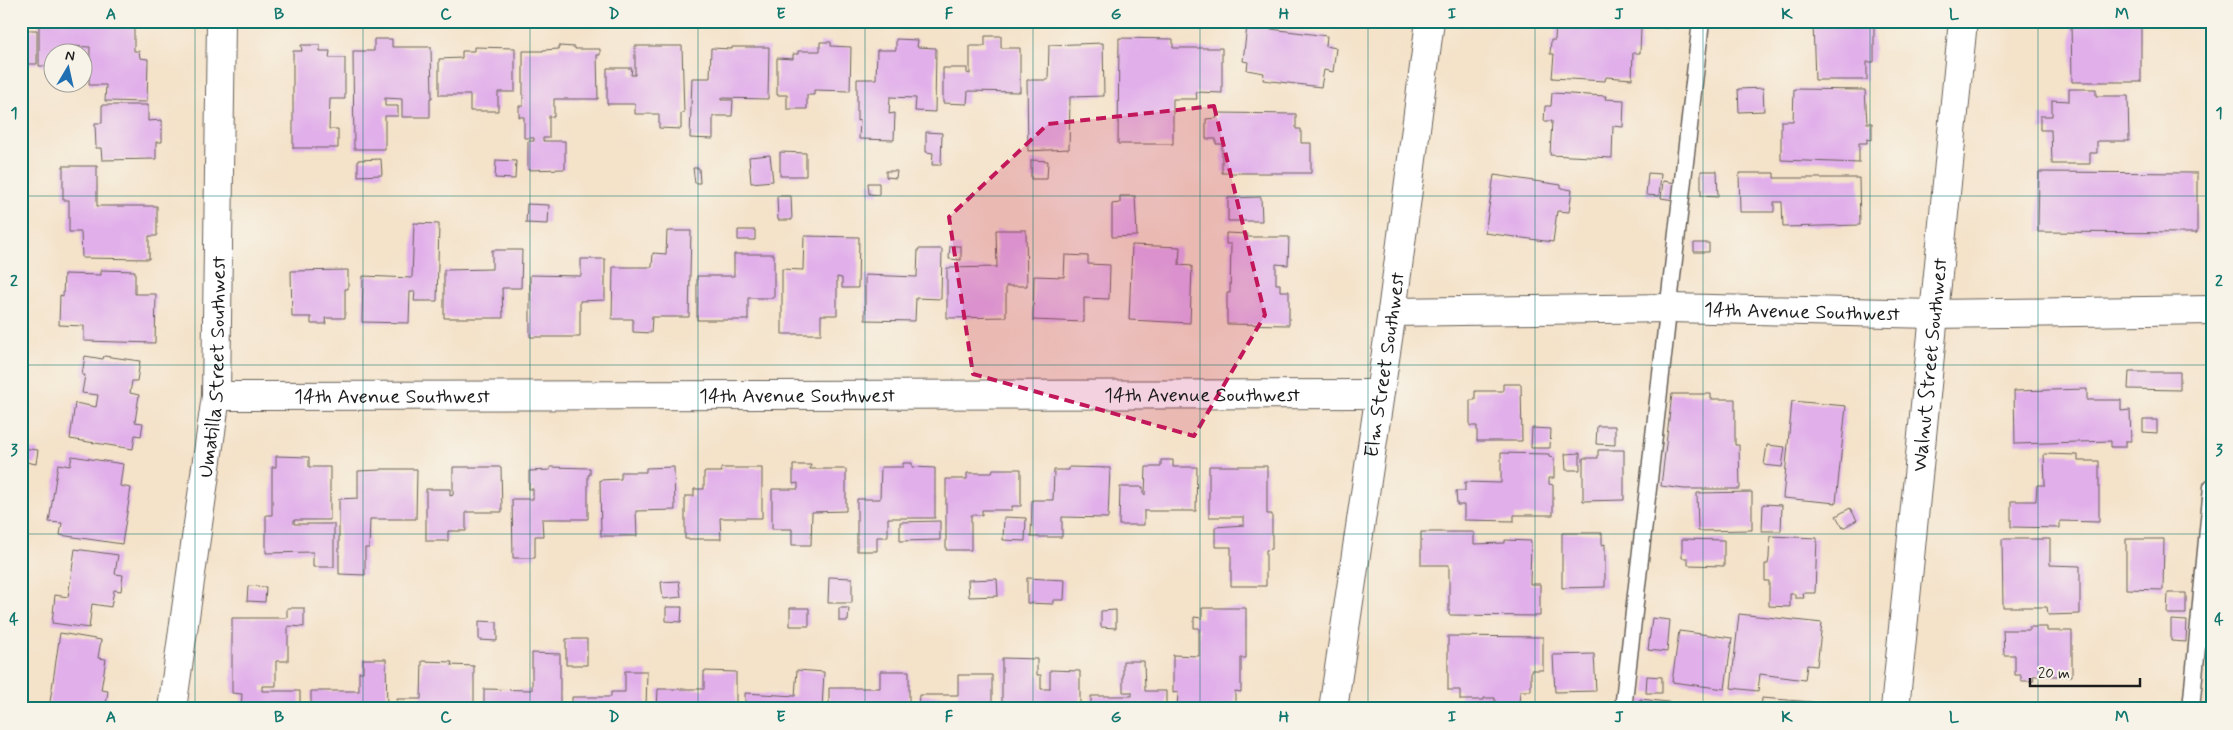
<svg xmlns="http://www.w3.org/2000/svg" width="2233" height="730" font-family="Mynerve,sans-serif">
<rect width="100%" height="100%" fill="#f7f3e8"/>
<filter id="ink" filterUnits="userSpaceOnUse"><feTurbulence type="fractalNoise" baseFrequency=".02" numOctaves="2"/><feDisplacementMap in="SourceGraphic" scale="10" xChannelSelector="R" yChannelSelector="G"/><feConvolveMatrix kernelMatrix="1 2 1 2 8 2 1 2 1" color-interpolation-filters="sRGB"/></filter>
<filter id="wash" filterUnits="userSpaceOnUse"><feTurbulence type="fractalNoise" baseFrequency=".0096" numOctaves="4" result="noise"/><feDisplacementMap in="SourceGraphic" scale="20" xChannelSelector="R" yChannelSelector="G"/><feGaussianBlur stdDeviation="1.12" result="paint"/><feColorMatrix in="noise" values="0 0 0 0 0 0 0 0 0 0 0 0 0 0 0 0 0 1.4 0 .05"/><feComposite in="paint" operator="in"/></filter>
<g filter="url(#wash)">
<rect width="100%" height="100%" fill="#f4e2c9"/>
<g id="blocks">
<path fill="#e1afea" d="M39,21L134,23V51H139L140,58L148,59L147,102L105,101L106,85H89L90,47L68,46V52H52V66H39Z
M1556,21L1626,24V21H1669V28L1641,27L1640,53H1633L1632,79L1606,77L1605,81L1552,78L1554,54H1550L1551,40H1555Z
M1722,21H1747L1746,27L1722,25Z
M1826,21L1874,22V62H1867V80H1815L1813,24H1826Z
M2071,21H2141V82H2072Z
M1247,26L1327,36L1326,46L1336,48L1333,72L1324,70L1321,87L1263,80L1264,73L1247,70L1248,62L1243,61Z
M23,30H37V64H24Z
M985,36H1001V48H1020V92L968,91L967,104L943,103V68H967V73L970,74V46H985Z
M1119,38L1173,39V48H1222V93L1196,92L1197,99H1173V144H1118Z
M374,39H392V47H431L432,98H430V117H402V99L385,98V106H398V116H385V149H354L353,51H374Z
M896,39L918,40L917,47L936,48L935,112L915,111L916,98L890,97L889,114L895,113L894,140L859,139L860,120L857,121V79H876L877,50H896Z
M820,42H831V46L851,47L850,91L814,90V95H807V109H787V95H777V58L793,59V54H798V51H820Z
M1103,43L1104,96L1070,97L1069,149L1028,151L1027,80H1048L1049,45Z
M301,45H320V51H330L329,58H345V99H330L329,129H338V148H293V51H302Z
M559,46L575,47V49H600V55H597L598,99H554V117L549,116V138H543V141H565V169L528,170V141H534V138H524V117H519V106H523V51H543V50L559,49Z
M635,46H682L684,113H681V129L659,128V114H635V104H607V68H632L631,75H635Z
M474,47L515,48V92H498V111H470V95H439V59L462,58V51H474Z
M732,47H769L768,99L721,98V100H733L732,116H713V139L690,138L692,78H710L711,48L732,49Z
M1763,88L1764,111L1739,112L1738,89Z
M1794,89L1865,90L1867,123H1872V140L1867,139V143H1859V163L1781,160V121H1793Z
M2069,89H2096V96H2128L2129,141H2097V153H2090V164H2052L2051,130H2040V116H2052V100L2069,101Z
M1552,93L1606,96L1605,99L1624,100L1623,127L1613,126L1612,158L1550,155L1552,121H1544L1545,106H1551Z
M102,105H148V121L162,120V142H156V159L102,160L101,148H96L95,123H102Z
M1217,113L1296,114V129H1301V143H1311V173H1222V144H1216V139H1206V119L1217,118Z
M926,132L942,133L941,165H932L933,153L926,152Z
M780,152L806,153V176H780Z
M770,155L773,181L751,183L749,157Z
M381,159L382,175L358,176V160Z
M496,160L516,161L515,179L495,178Z
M1031,160L1048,161L1047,179H1031Z
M63,166H97V206H157V236H149V259L82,258L81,232H69V200H63Z
M693,168H699L700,183H695Z
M886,171H897L896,178L886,177Z
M1701,171H1717L1718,197L1701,196Z
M2039,172L2197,173V233L2038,232Z
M1648,173L1661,174L1659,196L1646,195Z
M1739,173H1774V178H1859L1860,225L1783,227L1782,202H1774V212H1740Z
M1494,175L1561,185V188L1572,190L1569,212L1557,211L1553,242L1485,233Z
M1663,181L1677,183L1674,200L1661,198Z
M868,183H879V195L869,194Z
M777,196H791L792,220H778Z
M1120,196H1135L1137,236L1112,237V204L1120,203Z
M1261,197L1262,221H1228V198Z
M527,204L549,205L548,224L526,223Z
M414,223L439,224L437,301H414L415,292H410L409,323L362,322L363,276L412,278Z
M738,230H755V240H738Z
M996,230H1026L1027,286H1006V317L947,318V268L997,267Z
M667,231H691L689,317H652L651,333L633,332V319H612L613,267H652L653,253L666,254Z
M1226,233L1248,234L1247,237H1289L1288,265L1276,264V284H1280V291H1289V325L1227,324V293H1230L1231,244H1226Z
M804,236L859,237L858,288H842V278L837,277V315H821V334H782V269L803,270Z
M1694,243H1709V252H1694Z
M1132,245L1180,247L1179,265L1192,266L1190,323L1129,320Z
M950,246H961V260L949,259Z
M918,249H942L941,299L916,298L915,321L865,320V275L917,277Z
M492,250H522L521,288H502L503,318H444V270L492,269Z
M734,254H774V298H748V320H697V276H734Z
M1065,255L1088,256V264L1110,265L1109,299L1084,298V322L1033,320L1034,276L1064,277Z
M581,259H605V300L580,301V337H530V275L581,276Z
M101,270L135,271V294H156L155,343L84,341V326L59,325L60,295L63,296L64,274L101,275Z
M348,270V289H345V318H325L326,324H311V317H292L291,271Z
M85,356L103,359L104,356L140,361L137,381H132L130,393L139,395L135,422L143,423L141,436L135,435L133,449L70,439L75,403L96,407L98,395L82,393L85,375H82Z
M2129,372H2180V390L2128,389Z
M1503,384H1521L1522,441H1477V426H1470V400H1475V391H1503Z
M2087,389V400H2121V411L2130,410L2131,441H2126V447H2111V441L2015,444L2014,391Z
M1672,394H1711V399H1735V445H1739L1740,489H1684L1661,486Z
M1792,401L1846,406L1836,503L1783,498Z
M2143,420H2157V433L2143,432Z
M1597,426H1615V445L1596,444Z
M1532,428L1551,429L1550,448H1531Z
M1767,445L1785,447L1782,467L1764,465Z
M21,448L38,450L36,464L21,461Z
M1598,450H1624V500L1583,501V458H1598Z
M1501,453L1549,454V457L1554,458V478H1549V484L1553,485V515H1514V521L1464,520V505H1457L1456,491H1465V482L1501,483Z
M1580,453V470H1566L1565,454Z
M2044,454L2078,455V461H2099V522L2060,521V528L2011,527V501H2036L2037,485H2045Z
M72,456L123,464L120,486L131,488L122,544L60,535L62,523L49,522L58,464L70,466Z
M276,456L309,457V467H330V520H294V524H334V567H313V552L266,553V515H272V467H276Z
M1161,460H1173V467H1197L1196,511H1144V525H1119L1120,487H1143V494L1145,495L1146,467H1161Z
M903,463H912V467L935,468V518H888V537H877V551H857V499H880L881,467H903Z
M793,465H811L810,469H846V511L812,512L811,545H792V529H772V489H798V483L793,484Z
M1209,466H1267V514H1272V549L1266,550V586H1231V547H1215V527L1244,525V517H1209Z
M453,467H501L502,512H466V531H448V541H426V489H450V496L453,495Z
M550,467L590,468V475H588V519H542L543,536H535V558H513L512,499H533V489H529V471L550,470Z
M674,467L675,510L636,511L637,536H601L600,480L621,479V472H646V468Z
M1069,467L1110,468L1108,518L1062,517V537H1031L1032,500H1053L1054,470H1069Z
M721,468H762V518H720L721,539H685V496H694V489H704V472H722Z
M381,469H417L416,519H370L369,548H365V575L339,574V499L358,498V471L381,470Z
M993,469H1021V506H1012V510H982V515H971V550H946V479H967V473H992Z
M1752,492V530L1698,531L1697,493Z
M1763,504L1782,505L1781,531H1762Z
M1850,508L1857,520L1843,528L1836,516Z
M1004,517L1026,518L1025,541L1003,540Z
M940,521V540L900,541V522Z
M1421,532H1474V544L1505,543V540L1531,541L1530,584H1540V616L1449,615V565H1421Z
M1562,533H1602V545L1605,544V587L1562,588Z
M1770,536L1817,538L1815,593H1803L1804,598H1795V594H1790V607L1769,606V581H1765V564H1768L1769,558Z
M1682,539L1724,540V566L1688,565V558H1682Z
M2002,539H2050V565L2080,566V614L2048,615L2047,607H2003Z
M2126,539H2164L2163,590L2126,589Z
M75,549L118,555L115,574L123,575L121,591L114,590L111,607L92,604L89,628L52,623L55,595L68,597Z
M829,577L852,578V603H828Z
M1027,578L1065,580L1064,600H1053V604L1027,603Z
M997,579L998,596L969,597L968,580Z
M679,581L681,597L663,599L661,582Z
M248,586L266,587L265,602L247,601Z
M2168,593H2186V614H2167Z
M666,607H682L681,622L666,621Z
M287,608H304V627L288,626V661H276V686H262V691H300V709H241L242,694L232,693V618H287Z
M790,608H809V626H790Z
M839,608H849L848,621H839Z
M1202,608H1246V658H1241V692L1235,691V709H1177L1178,692L1173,693V655L1199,656V628H1194V617L1202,618Z
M1116,610V628L1101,627V611Z
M1739,614L1822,623L1817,666L1807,665L1805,680L1760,674L1758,691L1731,688Z
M1652,618L1670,620L1667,652L1648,650Z
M2171,620L2187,621L2186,642L2171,641Z
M479,621L497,622V641L479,640Z
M2029,627H2047V631H2072V676H2033L2034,681H2021V675H2015V655H2004L2003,630H2029Z
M1679,631L1732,638L1725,689L1672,682Z
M60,633L101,640L98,658L106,659L101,690L108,691L106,705L99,704L98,709H49Z
M1448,636L1543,637V670H1531V691H1520L1519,704L1495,703V698H1484V700H1460V690H1448Z
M566,639H587V665H566Z
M532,653L560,654V709H484V689L532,690Z
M1594,654L1596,691L1555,692L1553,655Z
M1002,658L1037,659V675H1041V689H1050V670L1080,671V709H1002Z
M363,659H386L387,709H311V691H359V672H363Z
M422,661L452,662L451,665L474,666V709H397V699H421Z
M1123,661H1144L1145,691H1166V709H1091V696H1132V692H1123Z
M797,670L824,672L822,709H745V693L795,696Z
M625,671H647L646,709H572V697H611V692H625Z
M704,671L736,672V708L657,709L658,689H704Z
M880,671H909V709H829V688H880Z
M958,675H992V709H918L919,695H958Z
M1647,676L1662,677V693H1646Z
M1762,698L1812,702L1811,709H1761Z
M1640,699L1686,704L1685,709H1639Z"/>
</g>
</g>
<g filter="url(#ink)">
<use href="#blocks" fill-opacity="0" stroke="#686159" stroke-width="1"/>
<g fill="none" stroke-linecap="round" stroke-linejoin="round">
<g stroke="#686159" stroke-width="19">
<path id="service" d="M1623,709L1701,21
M2191,709L2212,487"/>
</g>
<g stroke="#686159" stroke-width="30">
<g id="minor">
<path id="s1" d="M1392,312L1670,308L1933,314L2212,310"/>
<path id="s2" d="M216,396L1378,394"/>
<path id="s3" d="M172,709L216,396L221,21"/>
<path id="s4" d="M1895,709L1963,21"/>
</g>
</g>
<g stroke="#686159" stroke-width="30">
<g id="tertiary">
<path id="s5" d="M1333,709L1392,312L1430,21"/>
</g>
</g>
<use href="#service" stroke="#fff" stroke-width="16"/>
<use href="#minor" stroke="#fff" stroke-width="28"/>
<use href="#tertiary" stroke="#fff" stroke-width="28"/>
</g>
</g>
<path fill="#c2185b" fill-opacity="0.2" stroke="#c2185b" stroke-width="4" stroke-dasharray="10 6" stroke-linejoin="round" d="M1214,106L1265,315L1194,436L973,374L949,217L1048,124Z"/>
<path fill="none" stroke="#0f766e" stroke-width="1" stroke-opacity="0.55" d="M195,21V709M363,21V709M530,21V709M698,21V709M865,21V709M1033,21V709M1200,21V709M1368,21V709M1535,21V709M1703,21V709M1870,21V709M2038,21V709M21,196H2212M21,365H2212M21,534H2212"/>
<g text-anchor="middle" stroke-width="5" stroke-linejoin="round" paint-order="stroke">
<g font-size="20" fill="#1c1c1c" stroke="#f7f3e8">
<text dy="7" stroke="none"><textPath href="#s1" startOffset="410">14th Avenue Southwest</textPath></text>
<text dy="7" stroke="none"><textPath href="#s5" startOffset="348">Elm Street Southwest</textPath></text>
<text dy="7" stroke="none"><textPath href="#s4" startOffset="346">Walnut Street Southwest</textPath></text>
<text dy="7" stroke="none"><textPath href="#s3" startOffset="345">Umatilla Street Southwest</textPath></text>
<text dy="7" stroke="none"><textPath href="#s2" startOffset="986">14th Avenue Southwest</textPath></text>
<text dy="7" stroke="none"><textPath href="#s2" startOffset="176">14th Avenue Southwest</textPath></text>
<text dy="7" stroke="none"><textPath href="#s2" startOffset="581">14th Avenue Southwest</textPath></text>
</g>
</g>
<rect width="2233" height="730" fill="none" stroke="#f7f3e8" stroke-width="55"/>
<g transform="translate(68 68) rotate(9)"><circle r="24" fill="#f7f3e8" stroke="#9f9d96"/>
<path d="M0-4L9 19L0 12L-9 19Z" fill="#1f6fb2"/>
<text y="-8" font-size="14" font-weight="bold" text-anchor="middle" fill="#1c1c1c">N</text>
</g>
<path d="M2030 678v8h110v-8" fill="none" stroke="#1c1c1c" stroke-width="2.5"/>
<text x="2038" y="678" font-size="15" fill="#1c1c1c" stroke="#f7f3e8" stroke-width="4" paint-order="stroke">20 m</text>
<rect x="28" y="28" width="2178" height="674" fill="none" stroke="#0f766e" stroke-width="2"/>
<g font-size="16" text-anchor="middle" font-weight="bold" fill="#0f766e">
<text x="111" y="19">A</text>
<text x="279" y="19">B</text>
<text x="446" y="19">C</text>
<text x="614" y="19">D</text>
<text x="781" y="19">E</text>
<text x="949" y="19">F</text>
<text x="1116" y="19">G</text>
<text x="1284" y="19">H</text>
<text x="1452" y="19">I</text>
<text x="1619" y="19">J</text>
<text x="1787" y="19">K</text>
<text x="1954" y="19">L</text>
<text x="2122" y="19">M</text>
<text x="14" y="118">1</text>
<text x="2219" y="118">1</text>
<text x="14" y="286">2</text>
<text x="2219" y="286">2</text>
<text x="14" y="455">3</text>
<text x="2219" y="455">3</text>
<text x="14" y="624">4</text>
<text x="2219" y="624">4</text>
<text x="111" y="722">A</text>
<text x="279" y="722">B</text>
<text x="446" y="722">C</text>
<text x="614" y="722">D</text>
<text x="781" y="722">E</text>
<text x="949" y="722">F</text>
<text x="1116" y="722">G</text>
<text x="1284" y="722">H</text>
<text x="1452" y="722">I</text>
<text x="1619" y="722">J</text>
<text x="1787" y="722">K</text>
<text x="1954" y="722">L</text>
<text x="2122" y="722">M</text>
</g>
</svg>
